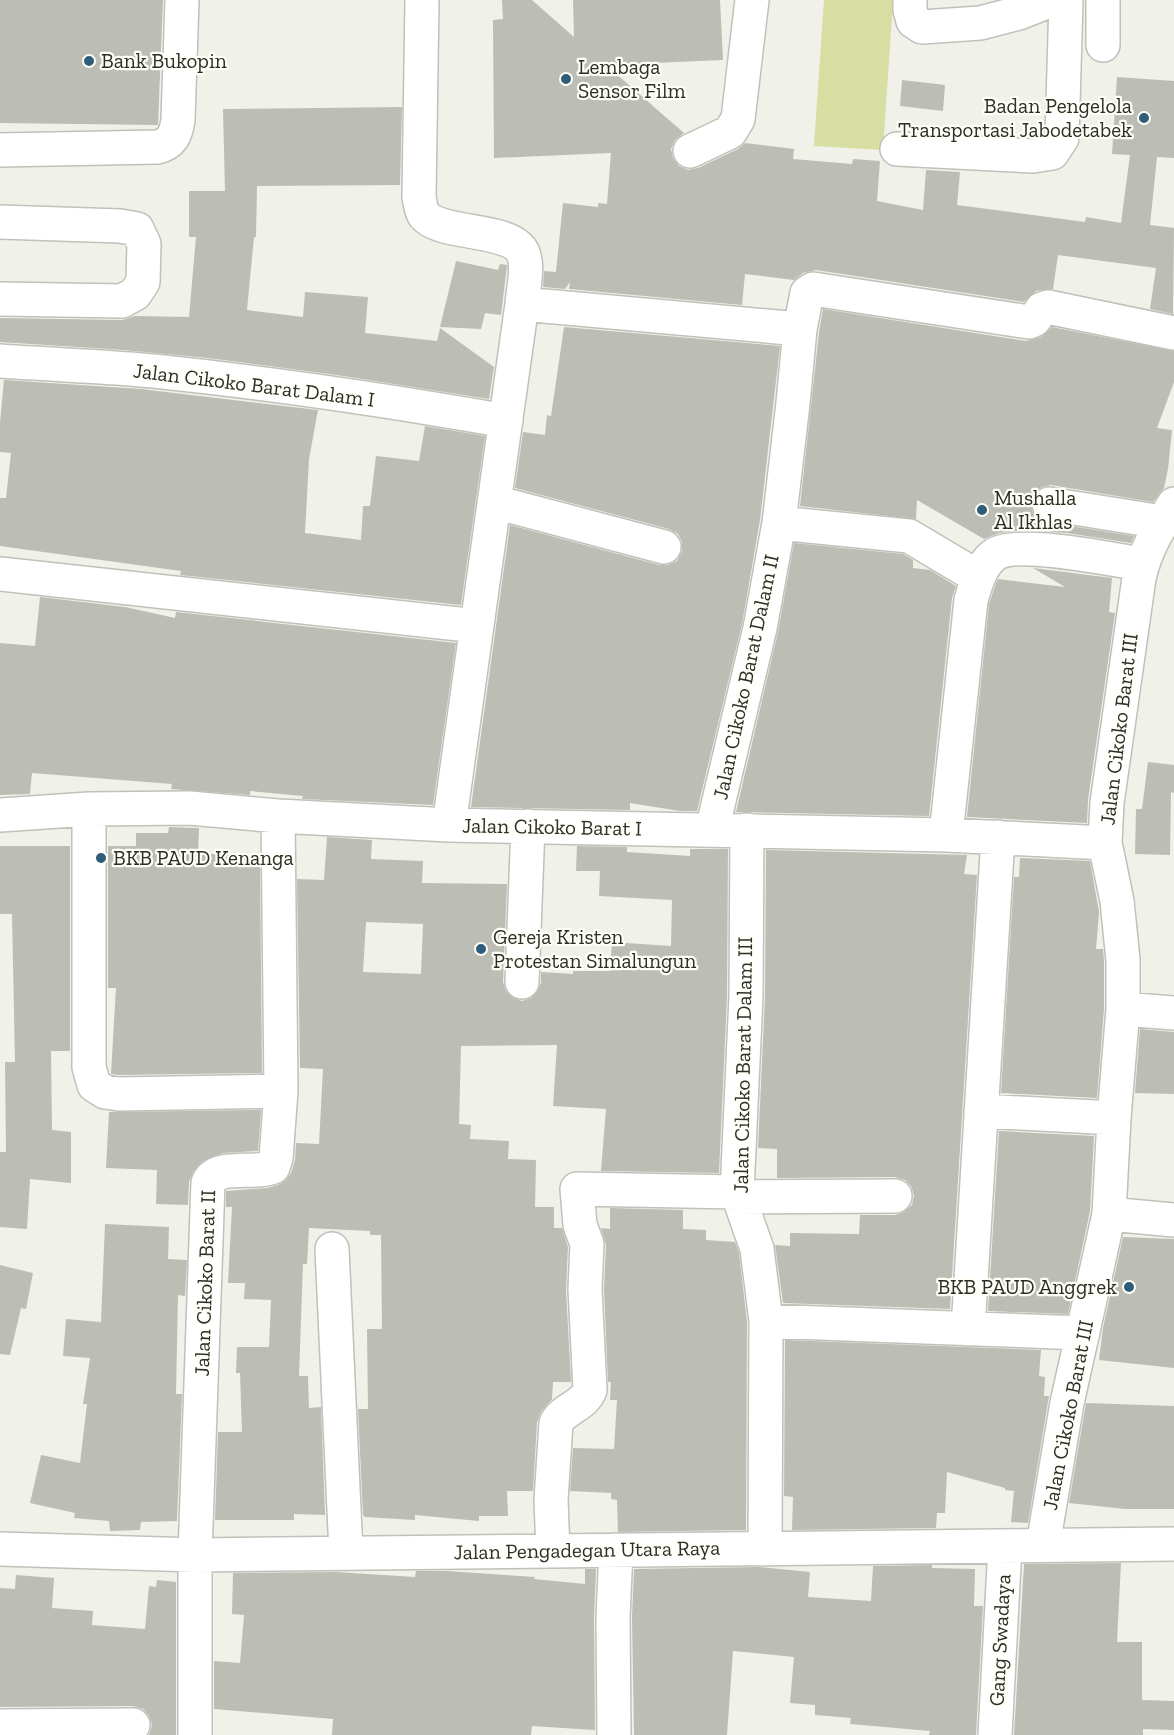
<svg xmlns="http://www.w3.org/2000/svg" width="1174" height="1735" font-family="'Zilla Slab',serif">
<rect width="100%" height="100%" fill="#f0f1e9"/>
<path fill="#d8dda2" d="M824,0H893L883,150L814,146Z"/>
<path fill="#bcbdb5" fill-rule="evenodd" d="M0,0H163L158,125L0,123Z
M502,0H532L574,37L573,0H720L723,60L606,65L684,133L675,140L671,149L673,158L679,166L688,170L698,168L738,149L745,143L794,149L793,159L852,164L853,159L880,161L877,201L923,210L926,170L960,172L957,205L1085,222L1086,217L1121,223L1130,155L1112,154L1117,77L1174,81V158L1157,157L1150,225L1174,228L1173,314L1150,309L1156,268L1058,255L1053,289L1036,291L1024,302L816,270L803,273L794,280L745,274L742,305L569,289L570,282L565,289L543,287L544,271L556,272L563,203L598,207V203L607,204L611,153L494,158L493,20L503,19Z
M902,80L945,85L943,111L900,106Z
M402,107L400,185L257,186L256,237H254L247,310L303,317L305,292L368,297L365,333L437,341L440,328L494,367L489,399L337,375L208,358L124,350L0,342V318L122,320L135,316L189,317L196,237H189V191H225L223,109Z
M456,261L498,270L500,264L507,265L501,315L485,313L481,329L440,327Z
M823,309L1026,341L1041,337L1052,327L1174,351V382L1157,428L1172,430L1168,469L1164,488L1153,502L1051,485L1042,487L1034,493L1031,500L1032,511L1038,519L1045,522L1134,536L1131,543L1067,533L1023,530L999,533L984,539L917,500L916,519L800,506L819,332Z
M564,327L780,346L760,520L742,624L697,811H680L630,803V810L471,807L510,525L659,565H668L677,561L682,551V542L678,534L669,529L515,488L523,432L545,435L547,415L551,416Z
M4,380L141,389L318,410L309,459L305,533L361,540L363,506H370L376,456L419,461L425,426L485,436L461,605L180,575L181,571L0,546V498H6L11,453L0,452V423Z
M794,543L903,554L913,560V568L930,570L956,586L952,598L929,816L736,812L778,632Z
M1033,568L1112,578L1109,612L1115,613L1088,800L1087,823L967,817L989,604L996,583L998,579L1065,587Z
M40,597L125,607L175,618L176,612L456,643L433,805L302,799L303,796L250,791V795L171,789L172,784L32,773L30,794L0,795V643L35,646Z
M1148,762L1174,765V793L1171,792L1170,855L1135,854L1136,809H1142Z
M169,827L199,828L198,853L247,856L246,863L260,864L262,1073L120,1075L111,1074L116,988H108V846H136V833H168Z
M327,837L372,840L371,859L423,861L422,883L507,884L503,982L506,991L512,997L522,1001L531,998L537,992L541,983V972L573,974V971H610L612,942L671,946L672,900L599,896L600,871H576L577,846L627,847V852L690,856V849H728L727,996L719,1173L601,1171L606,1109L553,1106L557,1045L461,1046L459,1124L471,1125L470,1139L509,1141L508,1159L536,1160L535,1207H554V1228H562L568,1247L566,1290L571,1382H553L552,1399L541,1412L537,1422L533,1491H507L508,1516H479V1521L415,1515V1520L365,1517L363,1515L358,1409H368L367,1329H382L381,1235H370V1231L309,1228L307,1264H303L299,1376H308L309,1408L321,1407L325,1515L294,1514V1520H215L218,1432H242L240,1373H236L237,1347H269L271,1300L244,1299L245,1283H228L232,1207H226V1191L267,1188L278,1185L286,1180L291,1173L295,1160L296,1143L319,1144L323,1069L300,1068L297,879L324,880ZM366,922L423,924L421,974L363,972Z
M0,846H70V1051H51L52,1130L71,1132V1183L30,1179L27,1229L0,1227V1152H6L5,1062H15L12,914H0Z
M766,850L967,855L964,874L977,875L950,1309L783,1303L775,1245L790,1246V1233L859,1234L860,1215H895L904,1212L912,1205L914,1195L911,1186L905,1180L895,1177L777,1178V1149L758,1148L765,997Z
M1020,858L1090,861L1099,912L1096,949H1103L1104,961V1008L1097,1098L1001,1093L1014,877H1019Z
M1140,1029L1174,1032V1094L1135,1093Z
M261,1110L258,1151L223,1153L203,1161L193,1172L189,1182L188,1205L156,1204L157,1170L106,1168L109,1112Z
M999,1131L1094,1136L1090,1211L1068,1314L988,1311Z
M610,1208L683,1210V1229L706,1230V1240L735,1242L739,1253L747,1322L746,1530L618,1532L617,1500L611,1499V1493L570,1491L573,1448L614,1449L617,1400H610L611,1382H608L604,1289L606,1245L601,1228L610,1229Z
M105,1224L169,1227L168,1259L187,1260L185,1296L178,1295L176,1394H182L177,1521L141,1522L140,1530L110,1531L109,1521L74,1518L75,1513L30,1503L41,1455L80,1463L87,1404H83L90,1358L63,1356L66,1319L101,1322Z
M1123,1237L1174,1239V1368L1099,1360L1103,1328Z
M0,1265L33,1273L26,1309L21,1308L10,1355L0,1354Z
M785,1340L1041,1350L1039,1376L1045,1377L1044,1396H1049L1028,1523L1011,1522L1014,1491L1005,1490V1488L947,1472L945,1513H937L936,1528L792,1530L793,1497L784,1496Z
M1086,1403L1174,1406V1509H1125L1069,1503Z
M1121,1563L1117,1642H1142V1700L1174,1701V1730L1143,1729V1735H1014L1024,1564Z
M932,1565V1568L975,1569L974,1606H983L976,1735H929L930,1731L850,1724L851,1718L815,1715V1705L790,1703L794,1657L733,1651L727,1735H634L632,1617L634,1569L759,1567L810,1572L808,1597L871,1601L873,1566Z
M585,1569H596L594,1617L595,1730L532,1726L531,1735H332L333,1719L214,1709V1661L240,1663L244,1615L232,1614L233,1573L336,1572L415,1577L416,1571H446L535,1577L534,1579L585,1584Z
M16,1575L54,1578L52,1608L93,1611L92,1625L145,1629L149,1586L156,1587L157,1580L176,1582V1735H149L152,1725L149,1716L143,1709L133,1706L0,1707V1588L15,1589Z"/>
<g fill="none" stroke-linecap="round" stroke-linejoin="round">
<g stroke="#c0c1b9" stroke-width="36">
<path id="minor" d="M422,0L419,197C420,202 421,211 424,215C441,236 511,227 523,253C529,267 523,289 522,304L449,825
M910,0V10L913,21L922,27L980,23L1019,13L1052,0
M1103,45V0
M897,149L1033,156L1052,153L1062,138L1066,0
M0,150L157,147C172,144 176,134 178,120L182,0
M690,151L730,132L738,119L752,0
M0,222L120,226L137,229L144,244L143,282L135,294L122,301L0,299
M522,304L800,329
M0,361C54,365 109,366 163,372C278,384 392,401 506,421
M495,502L664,547
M1049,504L1162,522
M779,523L909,536L978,577
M0,574L477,626
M89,809V1067L94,1085L105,1092L119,1094L281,1091
M0,815L89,809L190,808L278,816L449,825L946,835L1105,843
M712,830L760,628L779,523L793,403L800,329L807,293L813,289L1029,322L1034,320L1042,309L1048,307L1174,333
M747,830L746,996L737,1192L757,1249L766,1321L765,1549
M946,835L971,600C976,584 980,566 994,555C1016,539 1113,560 1142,564
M522,982L528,826
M1123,1009L1174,1013
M981,1111L1114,1118
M737,1197L895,1196
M1109,1214L1174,1220
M332,1249L346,1553
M766,1321L1083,1333
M968,1329L998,837
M1043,1545L1067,1403L1109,1214L1114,1118L1123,1009V960L1117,901L1105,843L1107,803L1139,578C1146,548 1158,529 1174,504
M0,1549L195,1555L1174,1544
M553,1551L551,1500L556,1423C564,1408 584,1406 590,1390L585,1289L587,1244L580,1225L577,1189L737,1192
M0,1726L133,1725
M195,1735V1555L208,1183C216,1163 254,1175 273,1167L276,1158L281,1091L278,816
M614,1735L613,1617L616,1550
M995,1735L1005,1546"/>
</g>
<use href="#minor" stroke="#fff" stroke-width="33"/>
</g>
<g fill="#2e5c7b" stroke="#fefff6" stroke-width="2">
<circle cx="89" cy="61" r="6"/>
<circle cx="566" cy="79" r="6"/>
<circle cx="1144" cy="118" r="6"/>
<circle cx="982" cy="510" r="6"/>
<circle cx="101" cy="858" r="6"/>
<circle cx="481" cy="949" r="6"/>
<circle cx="1129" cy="1287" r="6"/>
</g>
<g text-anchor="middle" stroke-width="4.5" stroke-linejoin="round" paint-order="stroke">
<g font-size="21" fill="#2d2d2a" stroke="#fefff6" text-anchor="start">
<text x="101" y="68">Bank Bukopin</text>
<text x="578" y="74">Lembaga<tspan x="578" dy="24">Sensor Film</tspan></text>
<text x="1132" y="113" text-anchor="end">Badan Pengelola<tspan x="1132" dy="24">Transportasi Jabodetabek</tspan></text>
<text x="994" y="505">Mushalla<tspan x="994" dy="24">Al Ikhlas</tspan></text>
<text x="113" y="865">BKB PAUD Kenanga</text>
<text x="493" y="944">Gereja Kristen<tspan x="493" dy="24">Protestan Simalungun</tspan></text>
<text x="1117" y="1294" text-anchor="end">BKB PAUD Anggrek</text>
</g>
<g font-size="21" fill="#2d2d2a" stroke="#fefff6">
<text transform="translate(254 385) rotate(7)" y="7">Jalan Cikoko Barat Dalam I</text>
<text transform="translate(746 677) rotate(-78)" y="7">Jalan Cikoko Barat Dalam II</text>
<text transform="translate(1119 729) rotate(-83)" y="7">Jalan Cikoko Barat III</text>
<text transform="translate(552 827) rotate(1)" y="7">Jalan Cikoko Barat I</text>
<text transform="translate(743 1065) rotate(-89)" y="7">Jalan Cikoko Barat Dalam III</text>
<text transform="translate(205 1283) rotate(-88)" y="7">Jalan Cikoko Barat II</text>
<text transform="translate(1068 1415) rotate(-79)" y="7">Jalan Cikoko Barat III</text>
<text transform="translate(587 1550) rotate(-1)" y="7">Jalan Pengadegan Utara Raya</text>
<text transform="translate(1000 1640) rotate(-87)" y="7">Gang Swadaya</text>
</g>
</g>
</svg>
